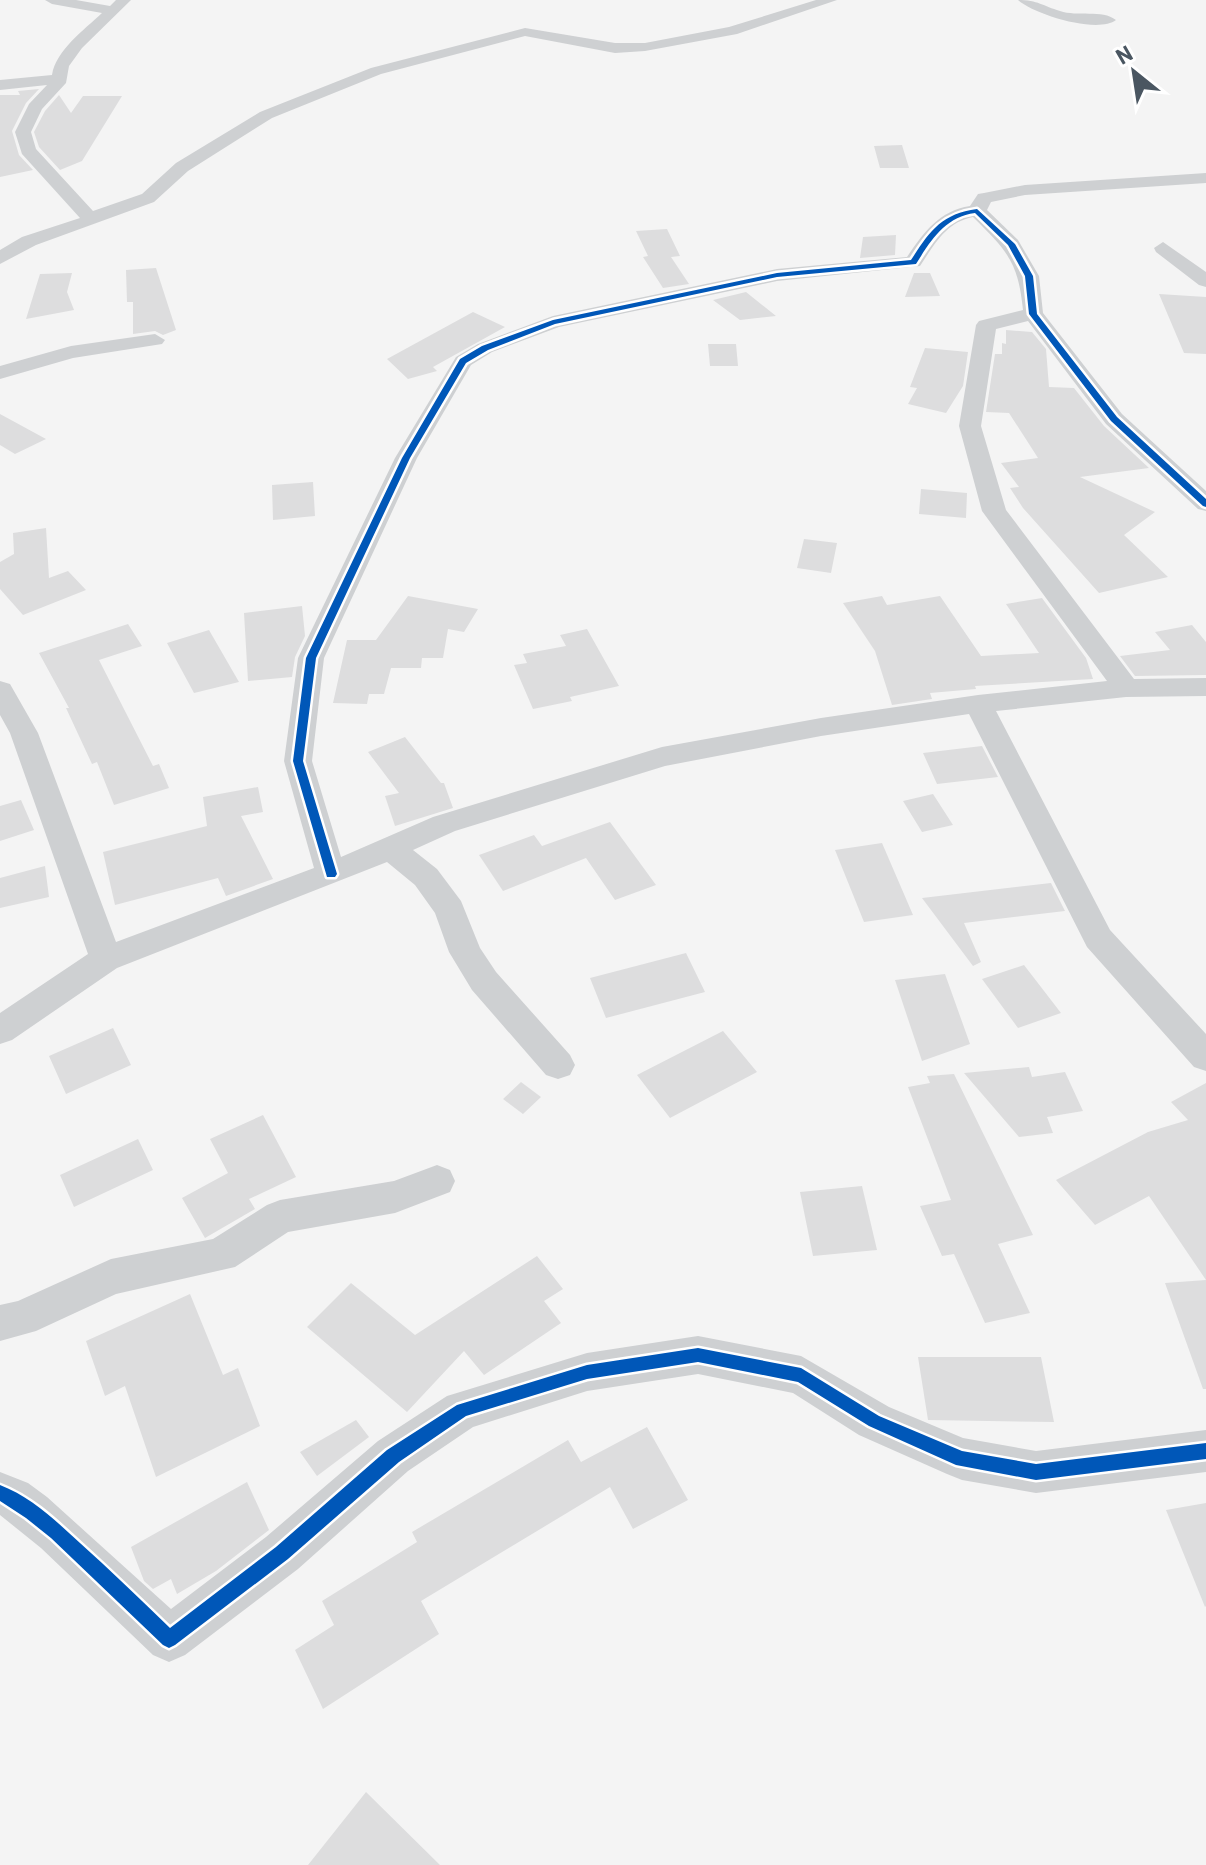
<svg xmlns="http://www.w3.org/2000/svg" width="1206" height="1865" font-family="Barlow,sans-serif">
<rect width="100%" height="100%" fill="#f4f4f4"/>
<path fill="#ddddde" d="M39,89L26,103L12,131L19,155L33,170L0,177V95H20L18,91Z
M59,95L71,113L83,96H122L82,161L60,170L39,147L34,132L45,111Z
M902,145L909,168H880L874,146Z
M667,229L680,256L671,257L689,284L663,288L643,257L648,256L636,231Z
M896,235L895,255L860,258L863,237Z
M156,268L176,330L163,335L155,331L133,334V302H127L126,270Z
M72,273L67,292L74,310L26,319L40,274Z
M914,273H930L940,296L905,297Z
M746,292L776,316L740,320L713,300Z
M1159,294L1206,297V354L1184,353Z
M473,312L505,327L433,367L437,371L408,379L387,359Z
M1006,330L1032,332L1046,349L1049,387L1074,388L1104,426L1149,468L1080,477L1155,512L1124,535L1168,577L1099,593L1023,508L1010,488L1019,487L1001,463L1038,458L1009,413L986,412L995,354H1002V343L1006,344Z
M708,344H736L738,366H710Z
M925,348L968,352L963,386L946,413L908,404L917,388L910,387Z
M0,414L46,439L15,454L0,445Z
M313,482L315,516L273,520L272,485Z
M921,489L967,493L966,518L919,514Z
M46,528L49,578L68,571L86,590L23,615L0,589V562L14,554L13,533Z
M804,539L837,543L831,573L797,568Z
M408,596L478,609L464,632L448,629L443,658H422L421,668H391L384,694H369L367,704L333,703L347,640H376Z
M882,596L887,605L940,596L981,656L1039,653L1006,604L1042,598L1086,658L1093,679L975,686L976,689L930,693L932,699L892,705L875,651L843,603Z
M302,606L305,636L295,657L292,677L248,681L244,613Z
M128,624L142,646L99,660L153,766L159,764L169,788L114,805L97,762L92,764L66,708H69L39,653Z
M1192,625L1206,642V675L1135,676L1120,656L1170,650L1155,632Z
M587,629L619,686L570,697L572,701L533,709L514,665L527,663L523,654L566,646L560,635Z
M209,630L239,682L194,693L167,643Z
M405,737L441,783H444L453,808L395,826L385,796L399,793L368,752Z
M982,746L998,777L937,784L923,753Z
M258,787L263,812L241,816L273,879L226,896L218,878L115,905L103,852L207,826L203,797Z
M933,794L953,825L922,832L903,801Z
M21,800L34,830L0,841V806Z
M610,822L656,885L615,900L586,858L503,891L479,855L534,835L542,846Z
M882,843L913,915L864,922L835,850Z
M45,866L49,897L0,908V878Z
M1051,883L1065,911L964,923L981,962L973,966L922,898Z
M686,953L705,992L606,1018L590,978Z
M1024,965L1061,1013L1018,1028L982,979Z
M945,974L970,1044L922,1061L895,980Z
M113,1028L131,1065L66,1094L49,1056Z
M723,1031L757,1072L670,1118L637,1075Z
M1029,1067L1032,1077L1065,1072L1083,1111L1047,1117L1053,1133L1019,1137L964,1073Z
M954,1074L1033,1235L998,1244L1030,1313L985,1323L954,1254L942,1256L920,1206L951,1200L908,1087L930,1083L927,1076Z
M521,1082L541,1097L523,1114L503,1099Z
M1206,1083V1389H1203L1165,1283L1206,1280L1149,1196L1095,1225L1056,1180L1148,1132L1188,1120L1171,1102Z
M263,1115L296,1177L249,1199L255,1209L205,1238L182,1198L228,1173L210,1139Z
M138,1139L153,1170L74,1207L60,1175Z
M862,1186L877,1250L813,1256L800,1192Z
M537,1256L563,1289L544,1301L561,1323L484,1375L464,1351L407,1412L307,1327L351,1283L415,1335Z
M190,1294L223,1375L238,1368L260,1426L156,1477L125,1386L105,1396L86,1341Z
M918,1357H1041L1054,1422L928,1420Z
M356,1420L369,1437L317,1476L300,1452Z
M647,1427L688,1500L633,1529L610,1487L421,1601L439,1634L323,1709L295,1650L334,1625L322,1601L417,1542L412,1532L568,1440L581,1462Z
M247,1482L269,1530L216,1571L177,1594L171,1579L153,1589L144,1581L131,1547Z
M1206,1503V1606L1205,1607L1166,1510Z
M366,1792L440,1865H308Z"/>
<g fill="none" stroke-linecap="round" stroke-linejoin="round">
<path fill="#ced0d2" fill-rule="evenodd" d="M45,0H76L110,6L116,0H131L82,48L69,66L66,83L42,109L31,132L36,149L93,211L142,194L176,163L260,112L371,68L525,28L615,43H645L729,27L816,0H837L737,34L645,51L615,53L525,36L381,74L272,118L188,171L154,202L36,245L0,264V250L22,237L80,218L22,154L15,132L29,104L47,85L0,90V80L52,75C56,50 84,30 102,13L52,4Z
M1018,0C1038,0 1043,6 1060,11C1077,17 1102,9 1116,20C1098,34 1035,15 1018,0Z
M1206,173V183L1025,195L991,202L987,210L1018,240L1039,276L1043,313L1122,414L1206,491V511L1198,509L1106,424L1028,321L996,329L981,426L1006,510L1134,679L1206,678V696L1126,697L996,711L1110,930L1206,1034V1071L1194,1067L1087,947L969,714L821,736L665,766L455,831L413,850L437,869L461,901L480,948L496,972L570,1055L575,1065L570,1075L558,1079L546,1075L472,990L449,952L435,913L415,885L387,862L117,968L12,1040L0,1044V1013L88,954L10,733L0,715V681L10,684L38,733L116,942L314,868L284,761L298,658L395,458L456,357L478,344L553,316L777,269L907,257C924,232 939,211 970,206L978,194L984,193L1025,185ZM973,217C1007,251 1018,261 1023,310L979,321L976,325L959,426L982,511L1107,681L978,695L821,718L662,747L433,817L341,857L312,761L324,658L417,458L471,365L492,352L559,327L777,281L920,266C934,245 946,222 973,217Z
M1163,242L1206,272V287L1199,285L1156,252L1154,248Z
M155,334L165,340L162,344L73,358L0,379V366L71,346Z
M437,1165L450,1170L455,1181L450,1192L395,1213L288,1232L235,1267L116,1294L36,1331L0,1341V1305L18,1301L111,1259L213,1239L267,1205L280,1200L394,1181Z
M698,1336L801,1356L889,1407L963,1438L1036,1451L1206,1430V1472L1036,1493L962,1480L947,1474L859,1435L793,1393L698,1374L587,1391L473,1427L408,1471L298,1569L185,1655L169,1662L153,1655L41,1548L0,1515V1472L28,1483L47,1497L171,1609L266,1537L378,1441L447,1396L587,1353Z"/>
<g stroke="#fff" stroke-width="5">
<path id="cycleway" d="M977,209L1015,244L1033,276L1037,314L1117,417L1206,499V507L1203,506L1111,421L1029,314L1025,276L1008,245L975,213C945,217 931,240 916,264L777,277L555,324L488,350L466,363L410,458L316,658L303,761L337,874L335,877H327L293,761L306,658L402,458L460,359L482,346L553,320L777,273L911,260C930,231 941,214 977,209Z
M698,1348L801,1368L879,1416L962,1451L1036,1464L1206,1443V1459L1036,1480L956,1465L869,1426L798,1382L698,1362L587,1379L466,1416L399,1462L288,1559L175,1645L169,1648L163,1645L51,1538L26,1518L0,1501V1485C31,1497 55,1520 80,1543C110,1570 140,1599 170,1628L276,1547L387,1450L457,1405L587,1365Z"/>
</g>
<use href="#cycleway" fill="#0057b8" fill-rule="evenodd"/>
</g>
<g transform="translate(1134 72) rotate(330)" stroke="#ffffff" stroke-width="6" paint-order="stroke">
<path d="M0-6L14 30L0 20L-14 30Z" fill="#4a5661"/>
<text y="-12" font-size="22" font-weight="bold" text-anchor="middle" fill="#4a5661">N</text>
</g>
</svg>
